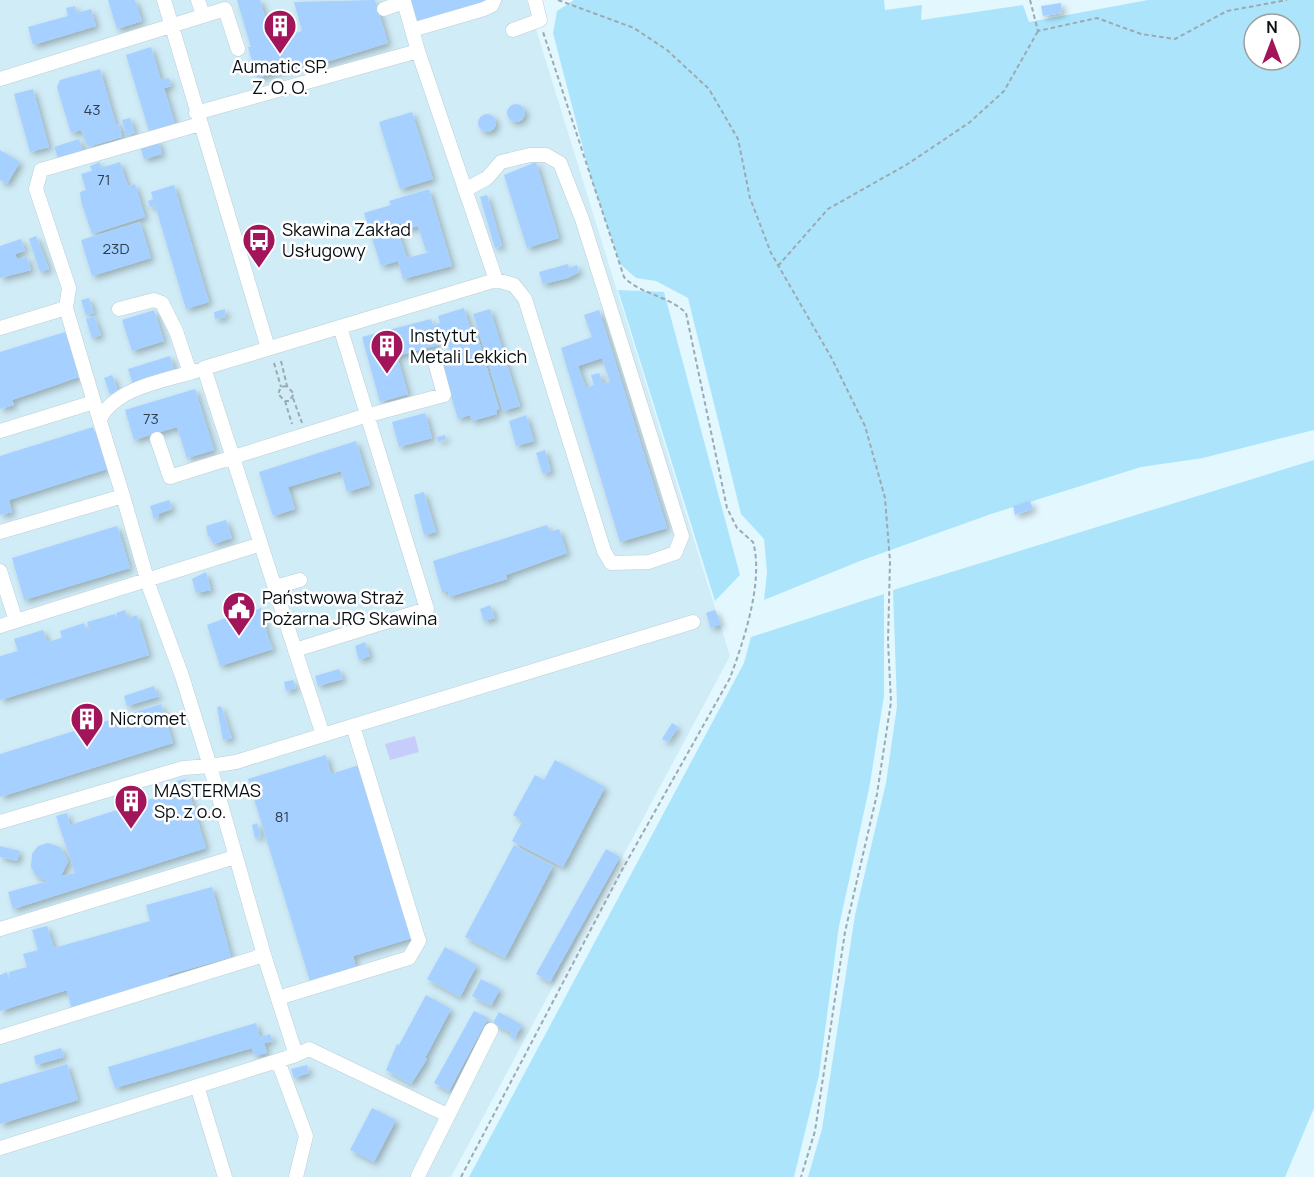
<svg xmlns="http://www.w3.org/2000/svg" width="1314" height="1177" font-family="Manrope,sans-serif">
<defs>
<filter id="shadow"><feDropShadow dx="3.5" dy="3.5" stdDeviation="3" flood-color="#0004"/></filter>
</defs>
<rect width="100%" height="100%" fill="#e3f7ff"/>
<path fill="#d0ecf7" d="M0,0H527L730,656L451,1177H0Z"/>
<path fill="#ace5fb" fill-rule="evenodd" d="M574,0H884L885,10L922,5L921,20L1023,5L1029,22L1148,0H1314V430L1203,458L1141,467L991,514L860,561L764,600L767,572L764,539L741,514L688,298L656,281L636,278L620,264L590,175L553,33L557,11ZM1254,24H1290V60H1254Z
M618,290L664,292L740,575L715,601Z
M1314,460V1108L1285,1177H808L822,1129L855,915L886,783L897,706L893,590Z
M884,594V696L869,789L839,926L819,1075L794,1177H469L744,663L751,637Z"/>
<path fill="#c6cdfa" d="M415,736L419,752L390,760L385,744Z"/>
<path fill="#a6d0ff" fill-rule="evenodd" filter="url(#shadow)" d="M108,0H135L142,21L117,29Z
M237,0H260L272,40L302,31L294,2L375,0L388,43L313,66L312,61L257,78L248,47H251Z
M411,0H485L486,2L418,23Z
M1061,3L1062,13L1043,16L1041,6Z
M75,6L77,13L91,9L96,26L33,45L28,27L68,16L66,8Z
M151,47L161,80L169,78L171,86L164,88L175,124L149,131L126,55Z
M100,69L116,125L119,124L122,137L88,147L81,130L71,133L57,87L60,80Z
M33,89L49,147L30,152L14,94Z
M507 113a9 9 0 1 1 18 0a9 9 0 1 1-18 0Z
M412,112L433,179L400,189L379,122Z
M478 123a9 9 0 1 1 18 0a9 9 0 1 1-18 0Z
M130,118L135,133L126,135L122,120Z
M79,139L83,152L59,160L54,147Z
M158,140L162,154L144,159L140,146Z
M0,150L20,162L7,184L0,180Z
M100,162L101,168L120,162L128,186L135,184L145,217L92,234L81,201L80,192L86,190L81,174L92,171L90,166Z
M536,162L559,238L527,248L504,175Z
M174,185L209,302L186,309L155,205L150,207L148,201L153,199L151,192Z
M429,189L452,266L403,279L398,261L381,266L364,213L391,205L389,201ZM401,223L403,230L418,226L426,251L430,252L407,258L396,225Z
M487,195L502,246L495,248L480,197Z
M140,222L151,258L92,276L81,240Z
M36,236L49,269L40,272L29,239Z
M21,239L25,251L15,254L17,259L27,257L31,270L0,278V246Z
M568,264L569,268L577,265L579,272L568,278L543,284L539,272Z
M89,298L94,313L86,315L81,300Z
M464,308L470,328L475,327L499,409L496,410L497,414L472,421L470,415L458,419L440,360L452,357L444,331L435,333L438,345L397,356L408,394L380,402L362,337L431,319L433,326L438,324L440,323L438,316Z
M225,309L226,317L215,319L214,312Z
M490,309L520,406L503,411L473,314Z
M154,310L164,341L132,351L122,320Z
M599,310L667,528L620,542L561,348L592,337L584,315ZM602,358L610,382L603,384L599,373L591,375L594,385L586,388L578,366Z
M94,316L101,335L92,338L86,319Z
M65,332L79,377L12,400L14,405L0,409V352Z
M170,356L175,372L133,385L128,369Z
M112,375L118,391L110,394L104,378Z
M195,389L214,450L187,458L177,427L134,440L125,410Z
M425,413L432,438L399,447L392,422Z
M526,415L534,441L516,446L509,421Z
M93,427L107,469L9,500L12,512L0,515V456Z
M445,435L446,439L438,442L437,437Z
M356,441L370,485L347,492L341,471L288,487L295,509L273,516L259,472Z
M545,450L551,471L543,474L536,453Z
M424,492L436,532L424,535L414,495Z
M169,500L172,509L158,514L159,517L154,519L150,506Z
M1030,501L1033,509L1015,515L1013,506Z
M226,520L232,538L213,544L210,536L208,537L206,526Z
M547,525L550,532L559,529L567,553L506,575L507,579L449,597L448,592H442L433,561Z
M117,526L130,568L24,600L12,558Z
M206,572L211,590L196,593L192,579Z
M490,605L495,618L484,621L480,609Z
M252,608L253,611L261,608L268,637L273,649L220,666L207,625Z
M125,610L127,618L137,615L149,655L0,700V656L18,651L14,639L43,630L47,642L62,638L60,631L84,623L86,630L89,629L87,622L115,614L117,621L116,613Z
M715,610L721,624L711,628L706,613Z
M365,642L370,656L359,660L355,646Z
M339,669L343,679L318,686L315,676Z
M293,680L296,688L286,691L284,682Z
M154,686L156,694L159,693L160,696L127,706L124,696Z
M161,704L173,743L0,797V754Z
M221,706L232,738L223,740L217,707Z
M672,723L678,727L668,742L662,739Z
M326,755L331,774L359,765L412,938L353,956L356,967L310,981L248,779Z
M555,760L605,787L563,867L512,841L523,820L513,815L535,775L544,780Z
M185,779L206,848L13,909L8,892L48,881L36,876L31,867L32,854L38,846L48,843L60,847L68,861L61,876L75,873L56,816L67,813L70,825L176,791L173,782Z
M257,823L261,837L255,838L252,825Z
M514,845L553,866L505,958L465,937Z
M0,846L20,851L17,861L0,857Z
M606,849L620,857L550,982L536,974Z
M212,887L231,957L168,975L170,982L72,1010L67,990L0,1011V975L7,972L10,983L9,972L27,967L23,954L38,950L32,930L47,926L54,948L150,921L146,905Z
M445,947L477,965L460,997L427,979Z
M481,979L500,989L491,1006L472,996Z
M426,995L451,1009L425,1058L427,1059L411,1084L386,1070L397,1044L399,1045Z
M474,1011L488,1018L449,1091L434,1083Z
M499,1012L522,1025L514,1039L510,1037L512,1033L493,1023Z
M256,1023L260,1037L270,1034L273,1041L264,1043L267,1053L255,1056L252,1048L115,1088L108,1067Z
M61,1048L64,1057L36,1065L34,1056Z
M67,1064L78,1100L0,1124V1084Z
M307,1065L309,1073L294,1078L291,1069Z
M372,1108L396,1120L374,1162L350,1150Z"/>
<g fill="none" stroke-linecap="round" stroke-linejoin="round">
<g stroke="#bbced6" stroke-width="15">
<path id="minor" d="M164,0L268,348
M198,0L203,15
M384,9L404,2L418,51
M412,30L484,9L492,5L494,0
M513,30L540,20L535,0
M0,79L225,9L238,49
M196,113L418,51L496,280L340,327
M465,190L487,178L501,162L530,155H546L560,163L582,219L682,536L675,553L649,562L611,563L604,551L525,299L514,285L496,280
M66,308L69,288L36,189L41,170L200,124
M119,309L154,300L162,303L176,331L190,373
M340,327L427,609L295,650L204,368Z
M0,328L66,308L94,402
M100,419C116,387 164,381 196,371
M0,431L94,402L123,496
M157,439L170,477L358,418L444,395L434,358
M0,532L123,496L150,589L182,676L210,766L236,762L323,735L295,650
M0,571L16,621
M275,587L300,580
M0,626L261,544
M323,735L693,622
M0,822L183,768L210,766L264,955L296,1055L0,1148
M0,929L235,857
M278,998L409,958L419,941L353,726
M0,1037L264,955
M296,1055L309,1049L447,1115
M278,1061L306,1136L296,1177
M197,1086L225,1177
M418,1176L491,1030"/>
</g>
<path stroke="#9baab0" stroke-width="2" stroke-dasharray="4.5 3" stroke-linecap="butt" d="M558,0L634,28L667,50L709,89L738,139L750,198L771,253L831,357L865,426L885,498L890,561L888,641L891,702L877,794L845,932L815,1131L801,1177
M1030,0L1038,31L1097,18L1141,34L1175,39L1227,11L1287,0
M778,266L828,209L906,165L945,139L970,122L1004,91L1038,31
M281,361L287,386L294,394L289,401H285L278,394L281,387L287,386
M274,363L281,387
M293,398L302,423
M285,401L292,424
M461,1177L622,870L730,678C744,640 764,581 753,542L737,528L727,508L686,313C668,295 641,295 624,277L543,32"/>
<use href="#minor" stroke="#fff" stroke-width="14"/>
</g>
<defs>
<g id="building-pin" transform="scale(1.725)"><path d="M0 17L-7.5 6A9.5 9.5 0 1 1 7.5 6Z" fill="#a3155a" stroke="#fff"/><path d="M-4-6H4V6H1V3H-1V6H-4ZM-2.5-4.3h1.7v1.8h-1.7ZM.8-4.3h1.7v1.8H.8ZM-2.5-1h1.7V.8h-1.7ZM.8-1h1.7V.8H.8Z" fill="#fff"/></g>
<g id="bus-pin" transform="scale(1.725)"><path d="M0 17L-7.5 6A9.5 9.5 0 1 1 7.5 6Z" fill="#a3155a" stroke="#fff"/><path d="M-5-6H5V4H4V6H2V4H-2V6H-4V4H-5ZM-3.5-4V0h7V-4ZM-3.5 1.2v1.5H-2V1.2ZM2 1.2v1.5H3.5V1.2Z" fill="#fff"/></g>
<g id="civic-pin" transform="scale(1.725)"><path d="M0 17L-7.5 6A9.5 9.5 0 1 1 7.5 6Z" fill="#a3155a" stroke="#fff"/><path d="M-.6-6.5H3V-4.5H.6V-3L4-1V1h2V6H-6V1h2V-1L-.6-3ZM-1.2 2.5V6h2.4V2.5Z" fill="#fff"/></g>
</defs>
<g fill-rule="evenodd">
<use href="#building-pin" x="280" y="26"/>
<use href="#bus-pin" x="259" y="240"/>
<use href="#building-pin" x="387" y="346"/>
<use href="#civic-pin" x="239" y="608"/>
<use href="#building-pin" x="87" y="719"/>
<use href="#building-pin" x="131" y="801"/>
</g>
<g text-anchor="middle" stroke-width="5" stroke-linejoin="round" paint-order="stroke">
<g font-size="15" fill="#303e4c">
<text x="92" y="115">43</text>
<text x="104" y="185">71</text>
<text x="116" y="254">23D</text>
<text x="151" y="424">73</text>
<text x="282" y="822">81</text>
</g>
<g font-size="18" fill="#080e11" stroke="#fff" text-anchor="start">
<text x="280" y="73" text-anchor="middle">Aumatic SP.<tspan x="280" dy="21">Z. O. O.</tspan></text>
<text x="282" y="236">Skawina Zakład<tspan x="282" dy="21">Usługowy</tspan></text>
<text x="410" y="342">Instytut<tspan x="410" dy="21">Metali Lekkich</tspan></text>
<text x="262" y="604">Państwowa Straż<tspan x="262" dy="21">Pożarna JRG Skawina</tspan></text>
<text x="110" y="725">Nicromet</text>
<text x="154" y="797">MASTERMAS<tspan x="154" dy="21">Sp. z o.o.</tspan></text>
</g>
</g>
<g transform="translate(1272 42)"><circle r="28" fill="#ffffff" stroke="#9c9fa0" stroke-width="1.5"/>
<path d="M0-4.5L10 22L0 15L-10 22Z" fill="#a3155a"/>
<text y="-9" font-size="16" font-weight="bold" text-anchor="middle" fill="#080e11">N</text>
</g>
</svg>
